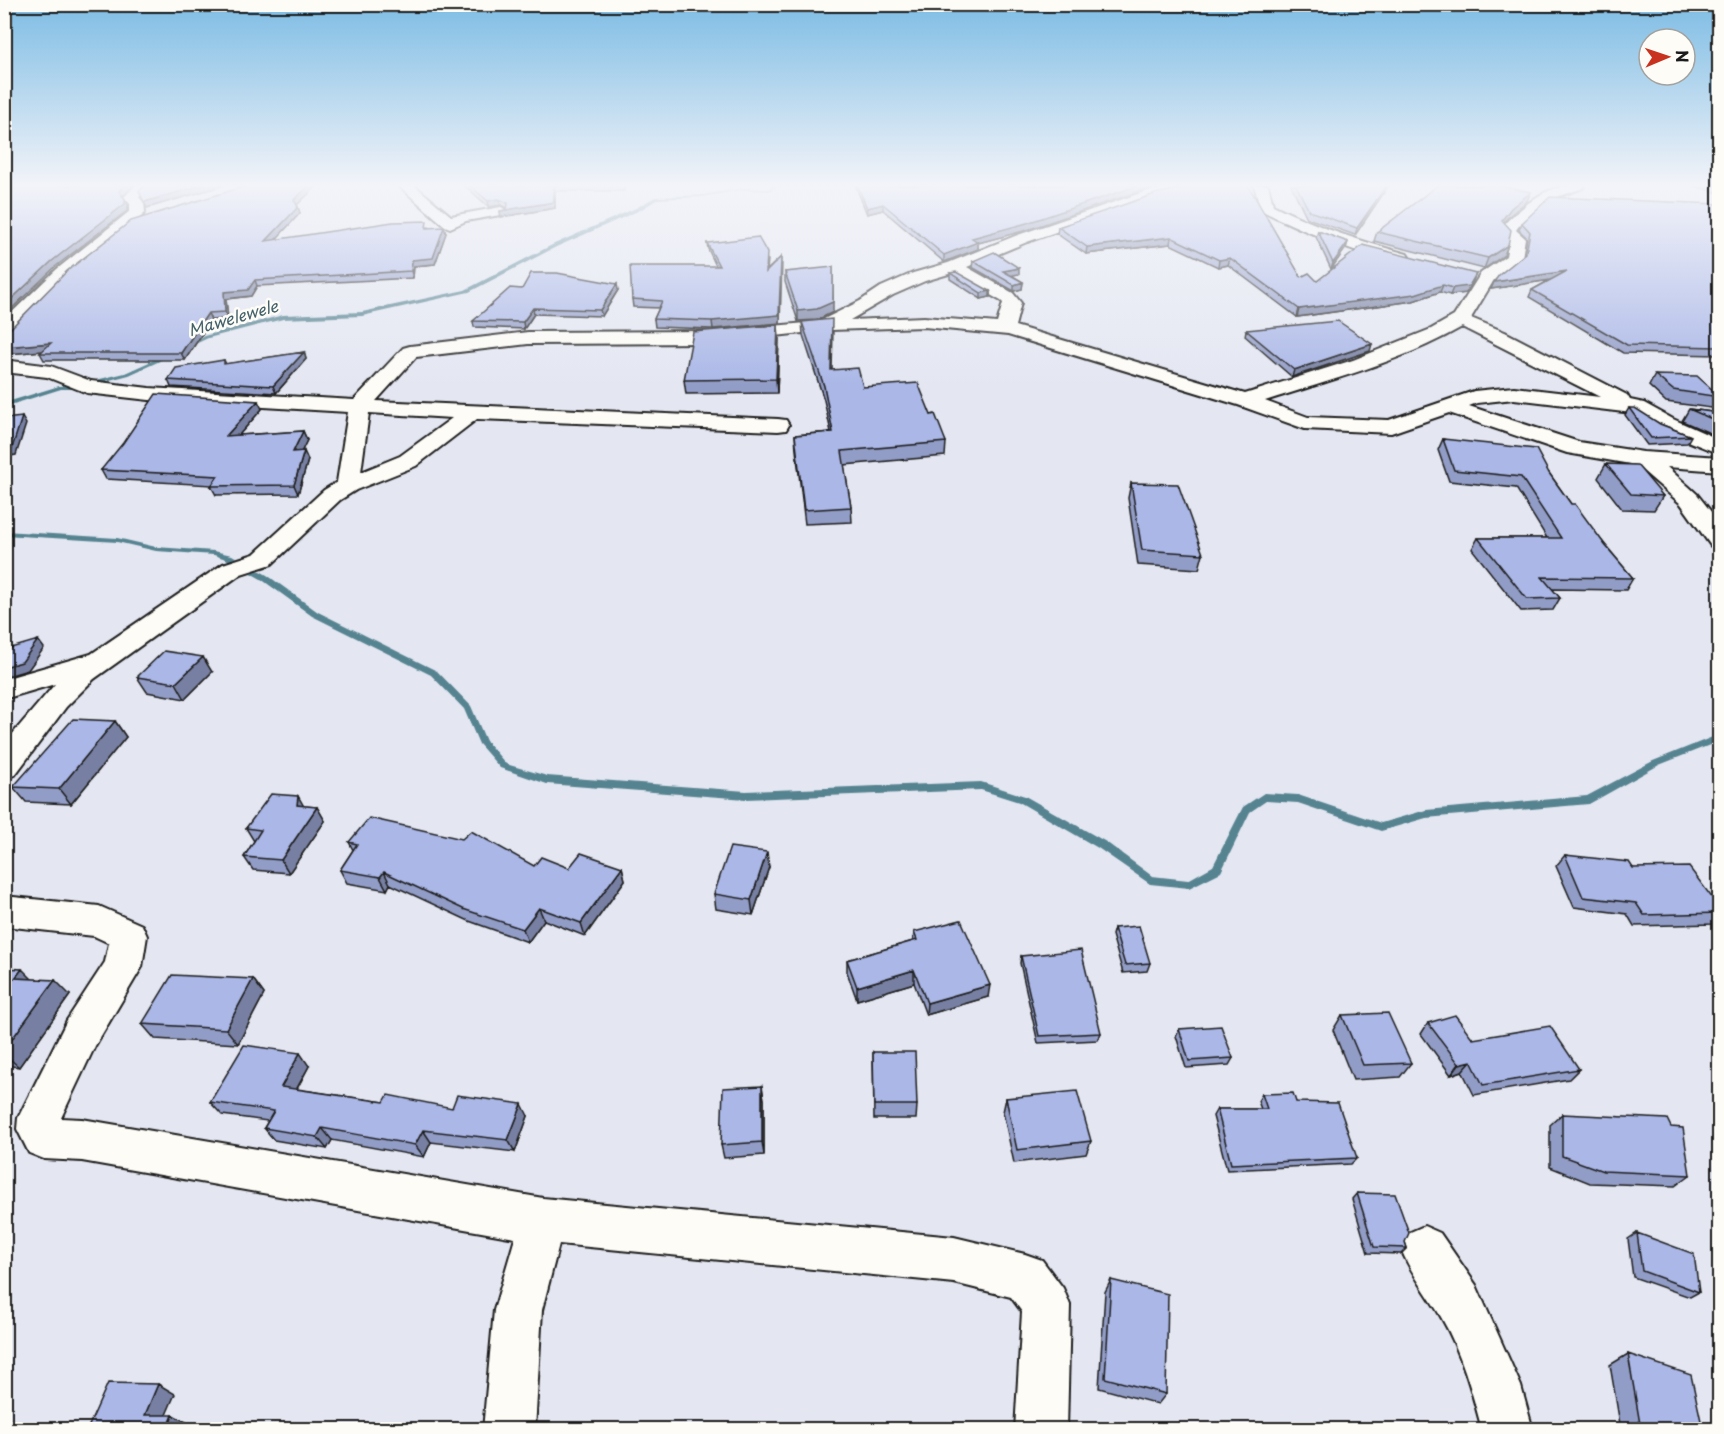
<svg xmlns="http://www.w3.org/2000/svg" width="1724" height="1434" font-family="'Playpen Sans',sans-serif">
<rect width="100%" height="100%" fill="#e4e7f2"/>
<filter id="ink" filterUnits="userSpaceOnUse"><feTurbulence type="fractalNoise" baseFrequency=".0167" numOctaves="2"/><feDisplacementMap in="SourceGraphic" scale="12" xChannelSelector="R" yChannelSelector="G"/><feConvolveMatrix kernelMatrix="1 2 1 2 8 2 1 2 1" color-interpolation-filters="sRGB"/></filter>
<g filter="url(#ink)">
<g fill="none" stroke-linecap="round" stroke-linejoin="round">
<path fill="#578390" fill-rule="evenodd" d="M775,185H780L769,191L743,190L702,197L658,199L640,210L556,247L469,292L362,316L283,319L208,338L189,347L184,346L204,336L283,315L362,312L465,290L552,245L636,208L655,197L702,195L743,188L768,189Z
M169,353L172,355L171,356L129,375L75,389H61L4,407V403L59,386L75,385L125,373Z
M4,531L117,538L156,547L214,551L232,555L267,575L318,612L437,671L471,706L486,741L506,764L547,776L746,791L981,782L1025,796L1106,842L1152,876L1188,880L1213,866L1243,807L1264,793L1298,795L1381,823L1426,810L1587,796L1653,761L1720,734V741L1659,765L1589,804L1426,818L1381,831L1298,803L1266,801L1250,812L1221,872L1189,888L1150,884L1098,848L1019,802L981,790L746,799L547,784L500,768L479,744L464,709L431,675L312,616L261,579L226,559L214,555L156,551L117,542L4,535Z"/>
<g stroke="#1c1c1c" stroke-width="4">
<path id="street" d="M136,185H151L139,197L144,203L145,212L143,215L69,276L11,335L4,336V320L57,269L130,211V204L124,197Z
M398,185H414L451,216L501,207L508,211L506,214L466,221L450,228L445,226Z
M1175,185H1201L1199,188L1153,198L1027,242L967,267L1013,293L1021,303L1015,326L1245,394L1353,360L1431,329L1454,316L1481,273L1506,256L1509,239L1500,231C1505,222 1512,216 1520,210C1542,191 1556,185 1585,185L1583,188L1548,200L1518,227L1516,230L1525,238L1522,258L1494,280L1471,318L1505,332L1627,395L1630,400L1644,403L1673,419L1720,440V454L1657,429L1632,413L1514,399L1477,403L1469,406L1579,442L1643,452L1720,457V471L1667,467L1697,494L1720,523V548L1711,546L1681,504L1636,465L1567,453L1449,413L1391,433L1305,429L1238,405L1008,335L924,327L830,330L713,343L528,344L416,357L376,401L778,419L786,420L789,425L786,430L778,431L477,419L416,466L356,490L340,500L272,564L241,574L94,679L66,707L15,775L4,778V744L55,684L4,699V679L91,654L223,564L254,554L324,490L337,482L348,412L149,400L87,393L47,377L4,372V360L51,366L91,381L149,388L354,400L403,348L410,346L528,332L713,331L818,322L860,301L881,287L913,273L948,263L1015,236L1144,192ZM952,273L1001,301L1003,303L997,323L924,317L850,320L893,295L925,281ZM1462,327L1600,397L1514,387L1474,391L1389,420L1308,417L1265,401C1331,380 1401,362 1462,327ZM369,413L452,418L400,456L361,472Z
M1254,185H1268L1273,205C1316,227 1360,241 1407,254L1409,257L1407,260C1382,267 1286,223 1261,210Z
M4,896L99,906L142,925L147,936L142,967L95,1046L61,1118L82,1119L543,1198L954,1237L1025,1254L1042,1260L1063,1288L1070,1305L1067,1430H1015L1022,1312L1011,1297L954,1283L559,1244L542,1310L535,1430H483L494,1310L515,1238L82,1161L44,1159L29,1153L17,1129L18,1118L67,1020L105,962L109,943L94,936L4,926Z
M1424,1226L1440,1233L1476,1285L1521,1386L1533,1430H1482C1472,1392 1461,1351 1441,1317C1428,1294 1411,1274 1401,1249L1408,1233Z"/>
</g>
<use href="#street" fill="#fdfcf7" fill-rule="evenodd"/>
</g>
<path fill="#929dc7" stroke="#1c1c1c" stroke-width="1.5" d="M464,185H624V191H555V208L501,217L500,211L507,210V208L501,205L489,207Z
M855,185H1165L1143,190L1027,230L978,243V249L944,262L883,210L867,214Z
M1196,185L1301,277L1317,281H1473L1466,293L1450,295L1440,292L1413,301L1297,317L1228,265L1218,267L1170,244L1086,254L1057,234L1058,227Z
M1291,185H1389L1355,235L1307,218Z
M1691,185H1719V193Z
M1527,201L1507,218L1504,222L1508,245L1504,255L1484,269L1374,241L1377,232Z
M1719,204V355L1623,353L1529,297L1532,290L1550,280L1491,289L1524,255L1527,238L1519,230L1522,223Z
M297,205L300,213L275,240L429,227V228L446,233L435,264L414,266L413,278L257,286L251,296L226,299L228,319L211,320L185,360H44L40,353L42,351L7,354L4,350V330H9Z
M1318,231L1348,242L1346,248L1331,269L1316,237Z
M707,243L768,260L767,270L782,264L780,323L713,329L655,327L654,319L659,308L633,307L632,299L716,266L708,249Z
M973,261L1019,274L1011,275L1023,282L1022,289L1014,291L972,267Z
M785,272L833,312L817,320L798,321L785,282Z
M950,273L990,291V297L981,299L950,279Z
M522,289L618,290L602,316L534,314L524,329L474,327L473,321Z
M802,322L833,332L832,370L863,387L931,415L946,442L945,456L844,465L851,507L852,522L805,524L796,450L795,435L831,432L824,400L803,335Z
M1246,330L1370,351L1292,377L1245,336Z
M779,338L777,393L686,394L684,380Z
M304,352L306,359L276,393L171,387L168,380L224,360L226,364Z
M1655,375L1714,391H1719V409L1666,402L1649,386Z
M1629,408L1660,424L1691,436L1687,443L1647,445L1625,415Z
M262,409L239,435L303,431L307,440L301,452L308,460L298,494L216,495L211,486L213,485L106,479L101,470Z
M1689,409L1719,413V437L1682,421Z
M1443,439L1549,473L1571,504L1633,578L1626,590L1552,589L1560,598L1553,610L1521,611L1472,549L1478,538H1547L1516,488L1449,481L1438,450Z
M1606,464L1663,496L1654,510L1622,509L1598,478Z
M1131,483L1203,554L1199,569L1138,565L1128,498Z
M212,672L185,699L147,692L137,677Z
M115,721L126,737L71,804L26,802L13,787Z
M298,796L303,806L317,807L325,821L289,873L253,870L244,857L254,841L246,828Z
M349,842L534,866L569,868L622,867L625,880L585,936L544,920L528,942L469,921L390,884L387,890L347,883L340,870L353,850Z
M1565,855L1633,868L1719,907V918L1714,924L1634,926L1627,914L1574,907L1556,866Z
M769,867L753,915L716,909L714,894Z
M1114,928L1150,963L1147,971L1123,973L1112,935Z
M914,932L988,997L926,1015L914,983L857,1000L847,972V960L913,941Z
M1021,956L1101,1033L1098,1040L1038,1043L1020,963Z
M4,968L70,995L19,1067L4,1065Z
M253,979L264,994L238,1044L155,1039L142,1024Z
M1342,1015L1411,1063L1400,1077L1353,1080L1333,1030Z
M1428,1023L1473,1039L1579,1069L1569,1079L1474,1095L1462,1071L1451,1075L1421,1034Z
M1179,1029L1233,1058L1229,1065L1186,1068L1176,1036Z
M873,1052L917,1105L916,1119H874Z
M309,1066L297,1089L384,1102L452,1108L528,1116L515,1152L431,1142L424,1157L332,1140L327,1149L274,1140L264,1128L268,1121L222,1115L210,1102Z
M762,1086L764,1100V1155L724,1158L721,1145Z
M1262,1094L1296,1102L1357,1158L1351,1164L1227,1170L1213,1116L1217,1109H1261L1258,1101Z
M1006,1098L1091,1141L1086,1154L1014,1163L1003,1112Z
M1562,1114L1690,1175L1675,1186L1590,1183L1550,1167V1125Z
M1357,1193L1405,1242L1407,1248L1401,1254L1368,1253L1352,1199Z
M1637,1233L1699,1292L1690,1297L1633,1277L1628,1239Z
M1111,1280L1166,1394L1158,1404L1099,1388L1105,1292Z
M1628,1354L1703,1430H1621L1610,1365Z"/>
<path fill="#7780a2" stroke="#1c1c1c" stroke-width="1.5" d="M125,185H134L122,197L119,191Z
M203,185H225L147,208L144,202Z
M310,185H318L296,206L294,200Z
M554,185L555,191V208L501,217L500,211L554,202Z
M1140,185H1165L1143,190L1027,230L978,243V249L944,262V255L972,238Z
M1387,185H1389L1355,235L1357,228Z
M1531,192L1527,201L1507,218L1498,230L1502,220L1511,208Z
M125,199L128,205V210L55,267L4,316V306L52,261Z
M499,199L501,205L489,207L488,201Z
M883,204V210L867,214V208Z
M298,207L300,213L268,248L266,241Z
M444,227L446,233L435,264L414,266L413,278L411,271L412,260Z
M1171,237L1170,244L1086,254L1087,247Z
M1348,242L1346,248L1331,269L1333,263Z
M1508,245L1504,255L1484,269L1488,258Z
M781,257L780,323L713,329L712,321Z
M1230,258L1228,265L1218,267L1219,260Z
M833,267V312L817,320L798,321V311Z
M1019,268V274L1003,277V271Z
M1567,271L1564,278L1491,289L1494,282Z
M1476,274L1473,281L1466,293L1450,295L1453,288Z
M255,280L257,286L251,296L226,299L228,319L225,312L224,292Z
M1023,282L1022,289L1014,291V285Z
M617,284L618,290L602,316L600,310Z
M1443,285L1440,292L1413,301L1297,317L1299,309Z
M990,291V297L981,299V293Z
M533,308L534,314L524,329L523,322Z
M208,313L211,320L185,360L181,353Z
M778,325L779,338L777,393L776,379Z
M51,343L54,350L7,354L4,350V347Z
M1372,344L1370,351L1292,377L1294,370Z
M304,352L306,359L276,393L273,386Z
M258,401L262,409L230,445L226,436Z
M22,417L26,424L16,455L4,457V449Z
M303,431L307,440L297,461L293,452Z
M304,451L308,460L298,494L294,485Z
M38,640L44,648L28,670L4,677V667Z
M203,657L212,672L185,699L176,683Z
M115,721L126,737L71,804L59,789Z
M298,796L306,810L297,805Z
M317,807L325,821L289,873L281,860Z
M767,852L769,867L753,915L751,900Z
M622,867L625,880L585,936L581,923Z
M384,872L390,884L387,890L380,877Z
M539,908L544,920L528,942L523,929Z
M22,969L37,984L15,978Z
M914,970V983L857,1000V987Z
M253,979L264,994L238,1044L226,1029Z
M55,980L70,995L19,1067L4,1054V1050Z
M990,985L988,997L926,1015L927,1003Z
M300,1053L309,1066L291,1099L281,1087Z
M1471,1061L1462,1071L1451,1075L1459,1064Z
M762,1086L764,1100V1155L762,1142Z
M522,1104L528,1116L515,1152L508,1140Z
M322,1128L332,1140L327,1149L317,1137Z
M423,1130L431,1142L424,1157L415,1145Z
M158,1384L175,1394L162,1424L145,1415Z
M173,1415L190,1424L188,1430H167Z"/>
<path fill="#aab7e7" stroke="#1c1c1c" stroke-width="1.5" d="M4,185H125L119,191L125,199V204L52,261L4,306Z
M146,185H203L144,202L139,191Z
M249,185H310L294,200L298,207L266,241L393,222L427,221L426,228L444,227L433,258L412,260L411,271L255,280L248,290L224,292L225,312L208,313L181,353H40L51,343L4,347V346L8,341H4V330H9L67,271L131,221Z
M469,185H623H554V202L500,211L507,210L508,203L499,199L488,201Z
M857,185H1140L1027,223L972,238L978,242L944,255L883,204L867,208Z
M1196,185H1248L1301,277L1309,273L1317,281L1363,245L1476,274L1469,286L1453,288L1443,285L1415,294L1299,309L1230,258L1219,260L1171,237L1087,247L1058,227L1155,194Z
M1296,185H1387L1357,228L1309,211Z
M1438,185H1495L1531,192L1511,208L1502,220L1511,230L1508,245L1488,258L1377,232Z
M1550,197L1719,204V347L1627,345L1532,290L1567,271L1494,282L1499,275L1526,253L1530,232L1522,223Z
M1318,231L1348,242L1333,263Z
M758,237L767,253L766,272L781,257L779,315L712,321L654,319L662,301L632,299L630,266H719L707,243Z
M994,252L1019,268L1003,271L1023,282L1014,285L973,261Z
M833,267V302L817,309L798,311L785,272Z
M956,272L990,291L981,293L950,273Z
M531,273H557L617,284L600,310L533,308L523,322L473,321L510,288L522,289Z
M832,319L831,370L858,368L863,387L918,383L931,415L935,414L946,442L842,451L851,507L804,510L795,435L833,432L824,386L802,322Z
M1338,321L1372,344L1294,370L1246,330Z
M778,325L776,379L684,380L693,332Z
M304,352L273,386L168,380L176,368L224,360V364Z
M1655,375L1697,376L1714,391H1719V397L1673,390Z
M156,394L258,401L226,436L303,431L293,452L304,451L294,485L211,486L218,476L101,470L123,443Z
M1629,408H1635L1660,424L1691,436L1651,438Z
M1689,409L1719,413V422Z
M22,417L12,448L4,449V419Z
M1443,439L1536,449L1549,473L1571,504H1575L1605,545L1633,578L1542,577L1560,598L1527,599L1478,538H1561L1521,477L1454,470Z
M1606,464L1637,465L1663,496L1631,494Z
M1131,483L1178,484L1203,554L1142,550Z
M38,640L22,662L4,667V650Z
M164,651L203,657L176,683L137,677Z
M73,719L115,721L59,789L13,787Z
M271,794L298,796L297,805L317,807L281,860L244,857L261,830L246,828Z
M369,818L462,839L471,831L534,866L541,857L569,868L581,853L622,867L581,923L539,908L523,929L463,909L384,872L380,877L340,870L357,844L349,842Z
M730,847L767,852L751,900L714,894Z
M1565,855L1629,862L1633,868L1689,867L1719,907V913L1644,915L1636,903L1583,897Z
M961,920L990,985L927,1003L914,970L857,987L847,960L917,940L914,932Z
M1139,926L1150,963L1125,965L1114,928Z
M1081,950L1101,1033L1039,1036L1021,956Z
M4,968L22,969L15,978L55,980L4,1050Z
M172,975L253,979L226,1029L142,1024Z
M1388,1013L1411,1063L1363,1065L1342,1015Z
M1455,1015L1473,1039L1550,1026L1579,1069L1483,1085L1471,1061L1459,1064L1428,1023Z
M1221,1026L1233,1058L1189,1061L1179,1029Z
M244,1045L300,1053L281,1087L384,1102L388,1095L452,1108L457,1095L522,1104L508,1140L423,1130L415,1145L322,1128L317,1137L264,1128L274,1111L210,1102Z
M873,1052H915L917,1105H874Z
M762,1086V1142L721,1145L723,1088Z
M1077,1091L1091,1141L1017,1150L1006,1098Z
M1293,1093L1296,1102L1338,1103L1357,1158L1231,1164L1217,1109H1267L1262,1094Z
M1562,1114L1667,1119L1671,1127L1683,1128L1690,1175L1603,1171L1562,1156Z
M1357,1193L1395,1194L1409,1233L1405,1242L1407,1248L1374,1247Z
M1637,1233L1694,1254L1699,1292L1642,1271Z
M1111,1280L1168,1294L1166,1394L1105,1378Z
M1628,1354L1691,1375L1703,1430H1641Z
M108,1383L158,1384L145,1415H173L167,1430H87Z"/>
</g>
<linearGradient id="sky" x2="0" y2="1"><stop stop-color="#7dbce4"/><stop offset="0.48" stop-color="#f3f4f9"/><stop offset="1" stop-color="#f3f4f9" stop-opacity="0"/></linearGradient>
<rect width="1724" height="386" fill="url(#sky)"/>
<g text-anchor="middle" stroke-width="5" stroke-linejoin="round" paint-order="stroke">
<g font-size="16" font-style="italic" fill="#43606a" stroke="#fdfcf7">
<text transform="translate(233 318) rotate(-16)" y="6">Mawelewele</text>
</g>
</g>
<rect width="1724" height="1434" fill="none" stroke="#fdfcf7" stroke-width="24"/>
<rect x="12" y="12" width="1700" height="1410" fill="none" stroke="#1c1c1c" stroke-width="2" filter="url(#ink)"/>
<g transform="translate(1667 57) rotate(88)"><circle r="28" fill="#fdfcf7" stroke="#a3a29f" stroke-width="1.5"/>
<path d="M0-4.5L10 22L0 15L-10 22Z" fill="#c8321e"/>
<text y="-9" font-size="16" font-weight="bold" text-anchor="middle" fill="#1c1c1c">N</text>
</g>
</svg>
